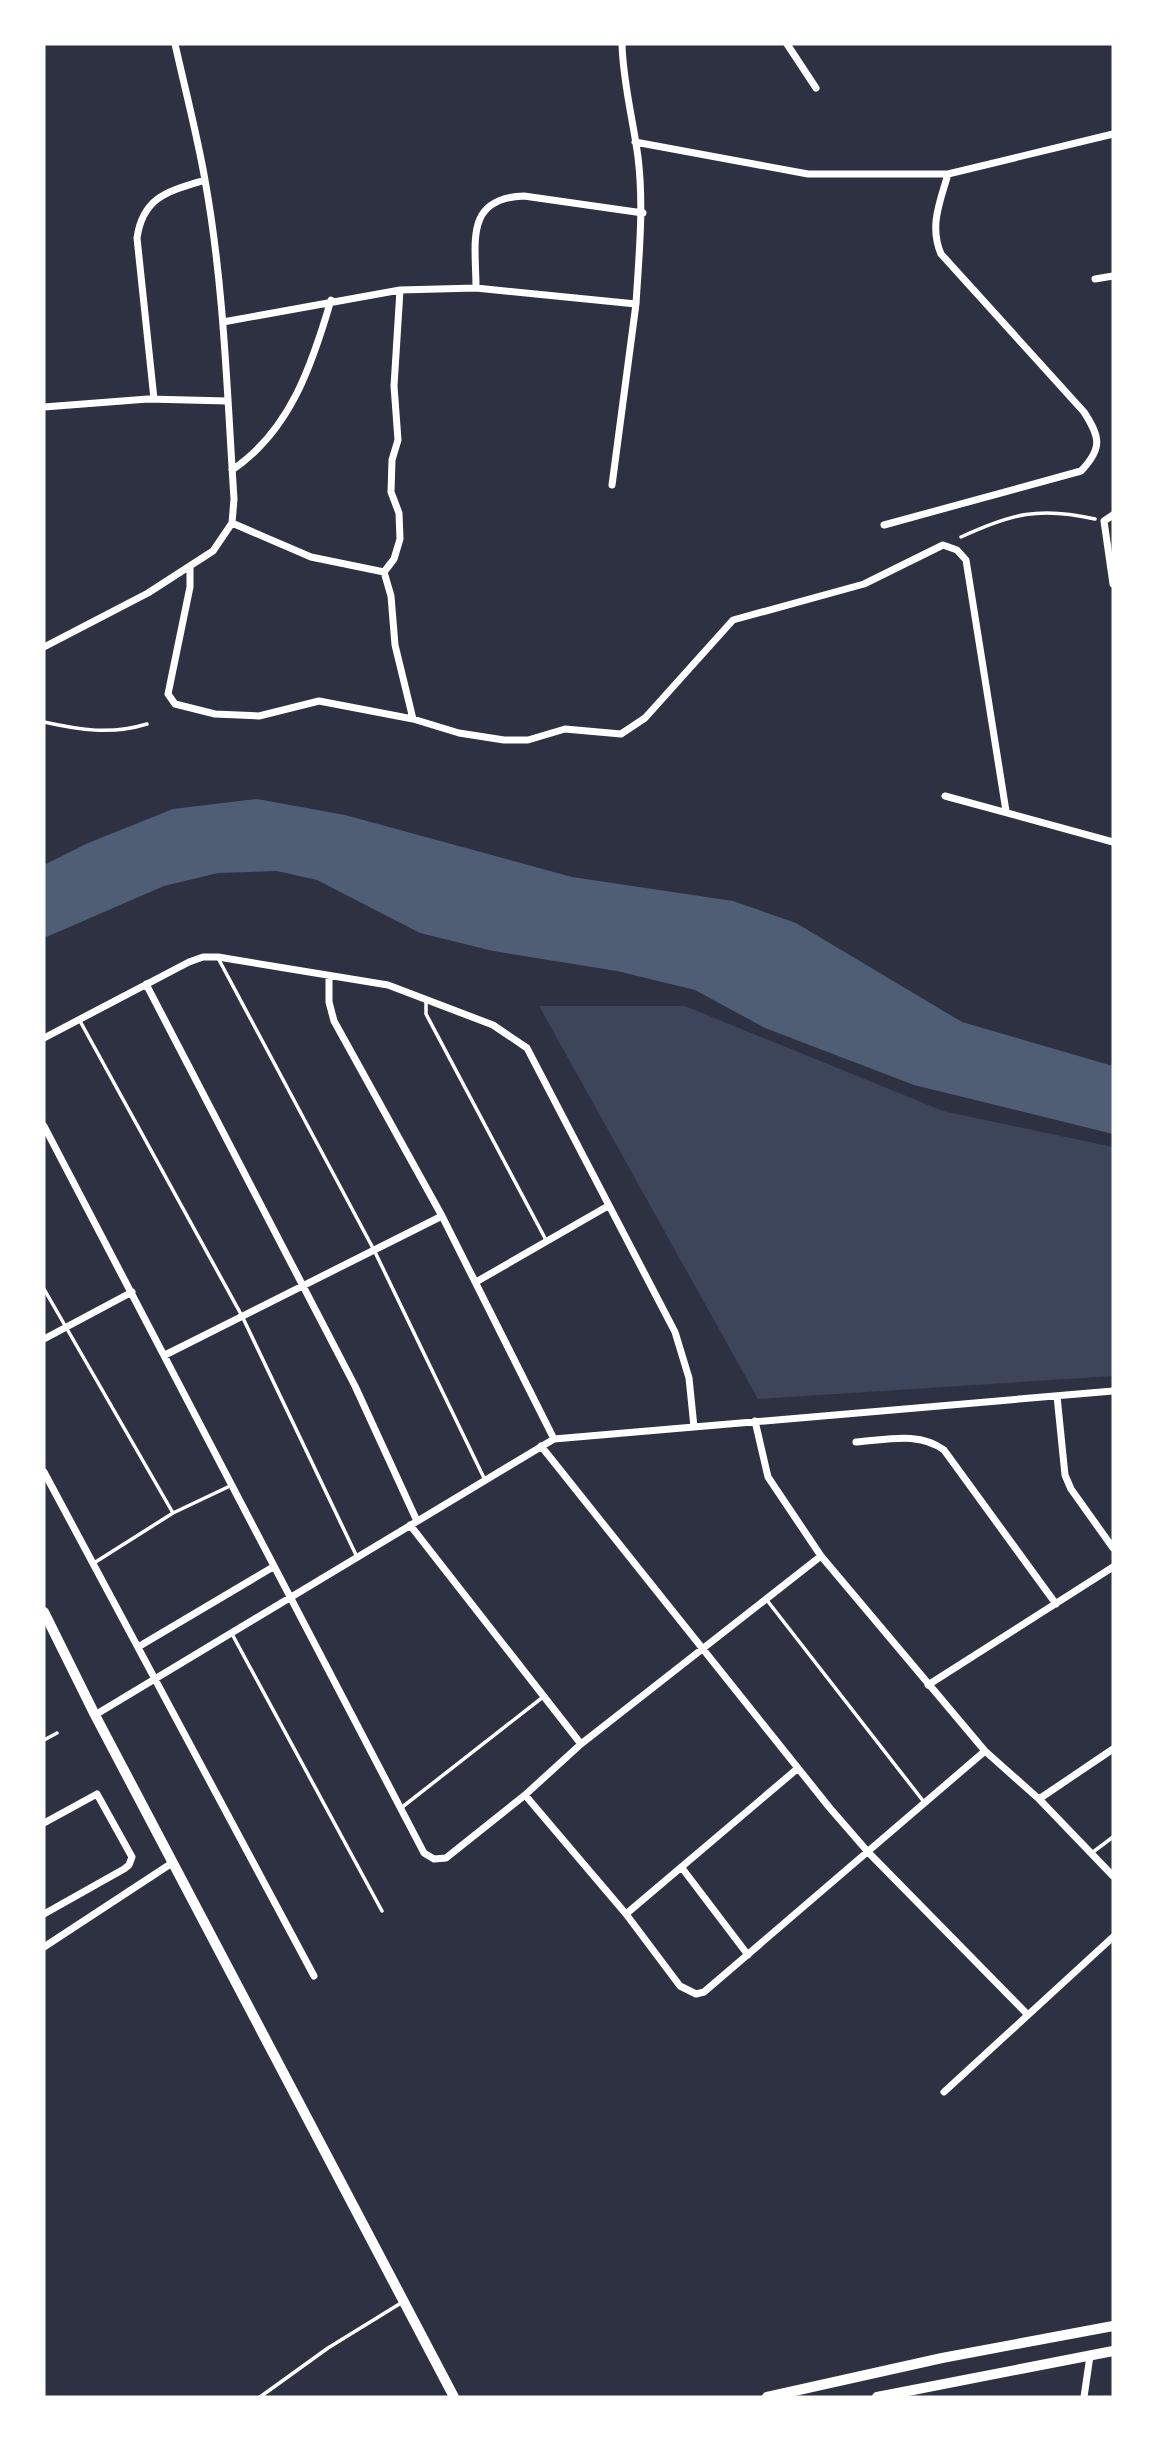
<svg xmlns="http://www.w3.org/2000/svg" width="1157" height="2441" font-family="Ubuntu,sans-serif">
<rect width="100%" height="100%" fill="#2d3142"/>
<path fill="#3c4559" d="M539,1006H685L943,1111L1113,1147V1376L758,1399Z"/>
<path fill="#4f5d75" d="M257,799L345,815L572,877L733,901L796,923L962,1022L1113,1066V1134L914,1085L765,1028L695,990L617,971L493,951L420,933L317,880L277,871L218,873L164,886L44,938V865L88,843L173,809Z"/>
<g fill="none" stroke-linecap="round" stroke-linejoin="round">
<path stroke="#fff" stroke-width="3.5" d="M961,537C1011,514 1039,506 1095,519
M44,722C80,730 111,735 147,724"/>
<path stroke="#fff" stroke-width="3.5" d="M218,958L374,1250L485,1480
M426,1002V1014L546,1240
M80,1021L242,1316L357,1557
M44,1289L173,1513
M94,1563L173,1513L230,1486
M766,1599L924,1802
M232,1634L382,1911
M44,1740L57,1733
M401,1808L543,1697
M1093,1852L1113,1837
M260,2397L328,2348L401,2303"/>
<path stroke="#fff" stroke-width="7" d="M787,44L816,88
M635,142L808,174H948L1113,134
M1095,279L1113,276
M476,288C476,243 464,198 524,196L643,213
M223,322L400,290L476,288L636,304C639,255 644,206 638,157C633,119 623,83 622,44
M154,399L137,238C143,196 169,191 205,180
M44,407L148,399L227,401
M232,470C290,431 312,365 331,300
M612,485L636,304
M1113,515L1104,521L1113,584
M232,523L311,557L384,572L391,596L395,645L413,719
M884,525L1081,471C1103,448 1100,437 1084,412L941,254C929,226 940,202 948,174
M190,566V587L168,694L175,704L215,714L259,716L319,701L413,719L459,733L504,740H528L565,729L621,734L645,718L733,620L864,584L943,545L957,550L966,560L1006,811
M384,572L394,559L400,539L399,513L391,492L392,460L398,440L394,386L400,290
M44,647L148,593L213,551L232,523L234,499C227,392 224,285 205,180C197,134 185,89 175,44
M945,796L1113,842
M329,977V1002L334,1021L442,1216L554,1439
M146,984L355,1386L417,1521
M44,1038L189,962L203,957H218L388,985L493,1025L527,1048L675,1332L689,1378L694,1427
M44,1126L424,1853L434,1859L446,1858L525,1795L581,1744L821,1556
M476,1282L608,1206
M44,1339L132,1292
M165,1355L442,1216
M1057,1396L1065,1475L1071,1489L1113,1548
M755,1421L768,1477L821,1556L985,1751L1039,1799L1113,1876
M856,1442C886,1440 919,1431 944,1450L1056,1604
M541,1446L829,1807L868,1852L1027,2014
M44,1472L314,1976
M410,1525L581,1744
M138,1647L273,1567
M928,1685L1113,1567
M95,1715L554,1439L1113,1391
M525,1795L626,1914L680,1986L696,1994L704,1992L985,1751
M1039,1799L1113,1749
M44,1823L97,1794L132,1857L129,1865L124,1869L44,1914
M682,1868L748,1955
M626,1914L797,1769
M44,1947L172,1863
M944,2092L1113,1937
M1084,2397L1090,2356"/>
<path stroke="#fff" stroke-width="10" d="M44,1612L95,1715L454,2397"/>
<path stroke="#fff" stroke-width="10" d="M767,2397L942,2358L1113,2326
M877,2397L1113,2351"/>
</g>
<rect width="1157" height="2441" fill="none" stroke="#ffffff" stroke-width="91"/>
</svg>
